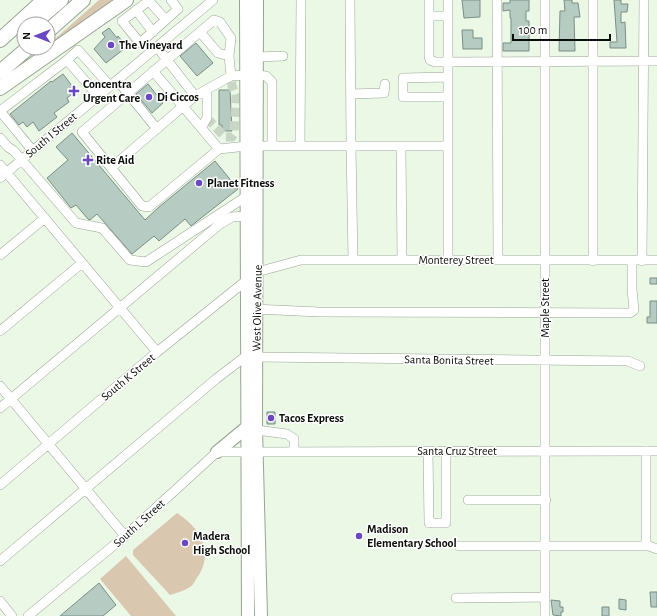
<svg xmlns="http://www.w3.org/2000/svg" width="657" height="616" font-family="'Alegreya Sans',sans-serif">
<rect width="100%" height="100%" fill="#ebf8e6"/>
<path fill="#d9c7b0" d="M99,0H121L48,48V45Z
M177,513C199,527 214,550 199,575C196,578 194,585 190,587C184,591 176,593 170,595L133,555V550Z
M126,556L176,616H131L100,579Z"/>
<path fill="#b6ccc2" stroke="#798e85" d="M462,0H480V17L464,18Z
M510,0H529V11H526V21H529V51H503V43H511V18H510V10L503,11V3H510Z
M564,0H572V3H578L580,17H574L575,51H559L560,11H565Z
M614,0H621V4H628L627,12H621V23L625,22L626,48H610V42H617Z
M109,28L117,38L118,36L123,42L121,43L124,49L106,63L94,49L105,37L102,33Z
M462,30H473V38H482V49H463Z
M196,43L213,63L197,76L180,56Z
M63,74L76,91L67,98L69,102L54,113L57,117L39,131L33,122L27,127L23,122L19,125L10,114L51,81L52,82Z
M148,84L163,103L152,113L136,94Z
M219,90H230L232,131H222V125H219Z
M72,133L145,220L159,207L215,161L238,189L191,226L185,219L159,241L154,236L132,254L97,214L90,220L88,219L76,205L71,208L47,178L68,160L56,147Z
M650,278H657V284H650Z
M650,301H657V323H647V317H650Z
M267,412H275V424H267Z
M99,583L116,605L103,616H60Z
M650,592H657V607H651Z
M619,599L626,600V610L619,609Z
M551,600L560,601V607H563V612H561V616L553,615Z
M602,607H609V616H602Z"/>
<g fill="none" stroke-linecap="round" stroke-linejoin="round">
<path stroke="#c9d5c5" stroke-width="9" stroke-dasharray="9 4.5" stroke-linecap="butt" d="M207,118L225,137H232L234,134L236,95L232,86L231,76"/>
<g stroke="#98a493" stroke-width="10">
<path id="minor" d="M150,0L122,21L140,43L178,9L171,0
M350,0L351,146L353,260
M429,0V56L430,60L435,62L657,61
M497,0L498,260
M149,1L166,20
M136,10L153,32
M429,16H448
M214,20L82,132L142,206L149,207L219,149L247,146H448
M214,20L220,22L231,38L229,56L231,76
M200,32L218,53L229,56
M157,47L195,96
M257,57L283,56
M153,71L219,149
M257,75L266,76L272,82V146
M448,77L403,78V97H448
M117,80L157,129
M351,94L384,93L385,84
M98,96L67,60L78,50L110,86
M201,128L207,118V90
M0,138L8,147L14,151L76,223L102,228L130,260L146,262L247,196
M300,146L301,0
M401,146L402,260
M33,151L0,111L67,60
M0,165L157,352
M111,168L195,96L231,76L246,75
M0,178L213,0
M0,255L45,218
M448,260V0
M593,261V0
M642,261L644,0
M252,309L319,312L630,313L634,310L632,289V261
M0,331L82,263
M256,357L628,361L640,366
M0,386L125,536
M0,408L220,224L232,217L246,216
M256,430L287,434L294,439V451
M428,451L429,523H446V451
M0,485L157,352L257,272L301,260H657
M468,500H546
M459,546H649L657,549
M646,546V451
M0,561L216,379L246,356
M456,598L545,597
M0,601L12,616
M28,616L125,536L217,452L657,451
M545,616V0"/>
</g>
<g stroke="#98a493" stroke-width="14">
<path id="major" d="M246,0L248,616
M257,0L256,430L261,616
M217,452L246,428"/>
</g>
<g stroke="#98a493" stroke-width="16">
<path id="highway" d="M33,24L61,0
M48,31L83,0
M0,40L44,0
M0,72L28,48
M0,88L126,0"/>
</g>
<use href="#minor" stroke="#fff" stroke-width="9"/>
<use href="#major" stroke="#fff" stroke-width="12"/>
<use href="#highway" stroke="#fff" stroke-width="14"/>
</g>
<g fill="#6a48c1" stroke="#fff" stroke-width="1.5">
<circle cx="111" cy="45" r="4"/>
<path d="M72 85h4v4h4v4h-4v4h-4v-4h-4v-4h4z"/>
<circle cx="149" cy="97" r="4"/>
<path d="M86 154h4v4h4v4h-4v4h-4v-4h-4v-4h4z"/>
<circle cx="199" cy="183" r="4"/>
<circle cx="271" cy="418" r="4"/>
<circle cx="359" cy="536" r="4"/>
<circle cx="185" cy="543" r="4"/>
</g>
<g text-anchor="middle" stroke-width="3" stroke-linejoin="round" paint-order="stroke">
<g font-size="12" font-weight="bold" fill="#090d07" stroke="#fff" text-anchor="start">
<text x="119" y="49">The Vineyard</text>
<text x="83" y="88">Concentra<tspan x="83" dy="14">Urgent Care</tspan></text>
<text x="157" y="101">Di Ciccos</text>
<text x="96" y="164">Rite Aid</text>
<text x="207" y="187">Planet Fitness</text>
<text x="279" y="422">Tacos Express</text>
<text x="367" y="533">Madison<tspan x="367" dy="14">Elementary School</tspan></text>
<text x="193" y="540">Madera<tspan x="193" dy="14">High School</tspan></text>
</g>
<g font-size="12" fill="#090d07" stroke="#fff">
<text transform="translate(51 135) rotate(-40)" y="4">South I Street</text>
<text x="456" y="264">Monterey Street</text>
<text transform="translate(257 308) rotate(-89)" y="4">West Olive Avenue</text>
<text transform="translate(545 308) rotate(-90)" y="4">Maple Street</text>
<text transform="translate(449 360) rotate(1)" y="4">Santa Bonita Street</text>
<text transform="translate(128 377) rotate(-40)" y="4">South K Street</text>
<text x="457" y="455">Santa Cruz Street</text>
<text transform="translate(139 523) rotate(-42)" y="4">South L Street</text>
</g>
</g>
<g transform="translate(36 36) rotate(270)"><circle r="19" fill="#ffffff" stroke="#9d9e9c"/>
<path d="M0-3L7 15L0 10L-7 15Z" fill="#6a48c1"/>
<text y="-6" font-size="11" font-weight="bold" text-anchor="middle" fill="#090d07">N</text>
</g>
<path d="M513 34v6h97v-6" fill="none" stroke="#090d07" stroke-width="2"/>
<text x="519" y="34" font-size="12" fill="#090d07" stroke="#ffffff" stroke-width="3" paint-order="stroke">100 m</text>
</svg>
